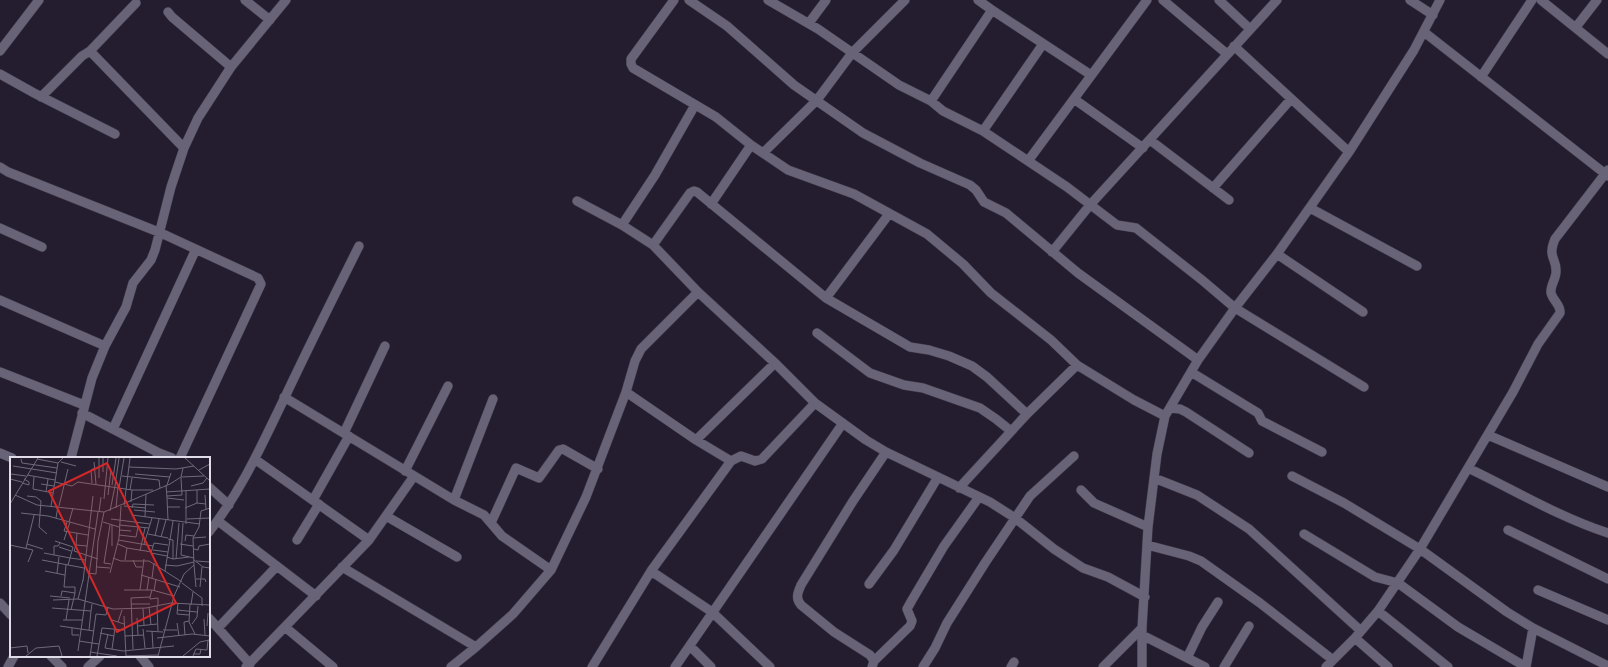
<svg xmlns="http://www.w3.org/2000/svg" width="1608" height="667" font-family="'Roboto Condensed',sans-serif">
<rect width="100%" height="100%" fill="#231d2f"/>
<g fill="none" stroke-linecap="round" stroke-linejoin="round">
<g stroke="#403a49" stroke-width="10">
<path id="minor" d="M245,0L270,20
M674,0L631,59V64L633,68L716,117L751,145L788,170L854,194L927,234L963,264L991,293L1051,340L1077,365L1134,400L1165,416
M689,0L727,26L794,85L863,133L920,163L970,185L976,190L984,202L1006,213L1078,273L1198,360
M768,0L818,29L899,85L931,101L943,111L983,131L1067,187L1117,225L1136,228L1202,280L1235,308L1364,387
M1163,0L1227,54
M1219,0L1250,29
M1410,0L1433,15
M1541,0L1608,54
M992,10L1091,75
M168,12L172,17L231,67
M809,23L826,0
M1576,27L1597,0
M1424,32L1608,176
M1234,46L1349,152
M0,51L39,0
M90,51L184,148
M0,74L34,93L115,134
M1481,77L1532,0
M41,97L82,56L90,51L136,3
M1074,99L1143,148
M931,101L992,10L978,0
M983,131L1043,44
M1150,140L1229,200
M763,153L817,100L852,53L905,0
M1028,161L1147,0
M0,167L8,172L161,233L258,278L261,284L180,458
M1213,188L1291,99
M577,201L622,225L653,245L698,292L775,363L815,403L866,440L886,452L990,502L1015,518L1054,549L1083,568L1108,577L1145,597
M711,204L751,145
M1310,208L1417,266
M622,225L655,175L695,105
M0,228L42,247
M653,245L690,193L694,191L697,192L826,298L910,347L929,350L949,356L972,366L987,377L1027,414
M1052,252L1090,205L1277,0
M1277,254L1363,312
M826,298L889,214
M0,300L105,346
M817,333L870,373L904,385L923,388L980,408L996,419L1011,431
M0,372L84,405
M1191,372L1258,413L1262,421L1322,452
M626,392L696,440L731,461
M284,397L454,500L484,515L502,536L551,570
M1170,408L1180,409L1186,412L1249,453
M82,413L159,453
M113,429L196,249
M344,433L385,346
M1488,435L1608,487
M696,440L775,363
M0,453L12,458
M157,457L159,453L172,458
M71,458L92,378L105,346L126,307L133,283L151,260L155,250L171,187L184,148L198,118L231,67L286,0
M256,460L369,540
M1468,468C1514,490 1559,517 1608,533
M405,471L448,386
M1292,476L1344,503L1420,549L1507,612L1533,628L1608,666
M1154,478L1197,495L1249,529L1361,631
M209,487L229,505
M959,488L1027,414L1077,365
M1081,490L1094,503L1148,527
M313,500L349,436
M454,500L493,399
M386,516L457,557
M218,521L316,596
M491,523L516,468L539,478L559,450L563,449L598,469
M1508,530L1608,579
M209,532C242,490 262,444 285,397C309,346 334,296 359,246
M1304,534L1375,577L1398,583L1458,627L1526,667
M297,540L319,504
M1147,545L1189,556L1201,561L1260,603L1333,660
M342,567L476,647
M651,571L712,612L770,667
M869,584L894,550L938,477
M1538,590L1608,620
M0,603L11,615
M1378,611L1448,667
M209,618L250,664
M285,627L333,667
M218,628L277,566
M1142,635L1205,667
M1355,638L1388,667
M690,646L711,667
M51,656L62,667
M140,656L149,667
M1187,658L1202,627L1218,602
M874,661L870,655L834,632L801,605C795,598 798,592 801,585L853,501L886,452
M8,667L14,656
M88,667L100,656
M246,667L369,540L414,476
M451,667L476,647L513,614L551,570L586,497L626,392L635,361L641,349L698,292
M592,667L651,571L731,461L741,456L755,461L762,459L815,403
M675,667L843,423
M872,667L874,661L910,626L912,621L907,609L912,600L944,546L979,497
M923,667L935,648L947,623L985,563L1030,496L1074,456
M1011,667L1014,662
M1103,667L1142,628
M1142,667V628L1148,527L1157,454L1165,416L1198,360L1235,308L1277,254L1349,152L1414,50L1440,0
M1224,667L1249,626
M1326,667L1355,638L1378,611L1420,549L1513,392L1538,344L1560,313C1561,305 1553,301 1551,293C1550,286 1556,279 1556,272C1557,258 1547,258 1555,239L1608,170
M1526,667L1533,628"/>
</g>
<use href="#minor" stroke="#696377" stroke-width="9"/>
</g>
<g transform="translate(10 457)">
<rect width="200" height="200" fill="#231d2f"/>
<path fill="none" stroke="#6f6a79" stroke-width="1" d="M89,1V21M93,1V15M175,1L200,24M11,2L12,6L47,11M27,2L48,6M51,5L66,9M84,5L86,27M3,9L47,16M119,10L166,12L184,9M189,13L200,7M1,17L16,19M125,17L160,20M17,18L45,23M112,19L149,23L150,31M24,20L23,32L43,36M171,20L194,19M0,22L12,25M45,25L62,29L68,25L122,33H143M12,26L19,28V25L14,22M82,26L81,13L85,11M31,27L44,29M102,28L106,1M156,28L157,41L174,43M157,28L161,16M105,29L109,1M181,29L193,26L197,21M109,31L114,1M116,33L120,1M120,33L122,21M176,34V67M36,35L38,22M156,35L200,32M5,38L27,48L94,55L160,27L171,20L173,11M98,38L101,13M195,38L196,52M17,39L26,40L31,44L29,70L37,77M157,39L172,38L171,21M157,41L158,63M94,42L98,1M121,45L122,33M187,46V33M0,47L28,1M114,48L116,33M41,49L48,6L53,1M49,49L58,12M114,49L136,51M157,50H170M106,51L108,30M122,51L123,47L144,48M175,51L187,46L196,47M124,53L145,55M100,54L105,29M89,55L91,40M11,56L38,59L85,72M122,58L190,67M135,60L136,37M46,61L48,49M101,62L140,67M177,62L200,61M57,65L54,74L78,78M59,65L63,51M93,65L109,70M173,66L171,98L184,101M100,68L94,106L101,107M109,68L139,71M109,73L121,74M138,77L158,81M109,78L126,80L128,70M145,79L149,62M151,80L156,63M183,81L196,80M158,82L163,83V102M54,83L60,65M108,83L143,89M45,84L63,90M175,84L176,78L184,79M17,87L33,92M108,87L117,91L142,95M134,87L142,61M170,87L183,89M0,88L23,93L18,105M66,88L67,76M102,89V68M49,90L61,94M16,91L24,58M65,91L64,94L88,102M65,91L66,88L77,89M184,92L188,93L189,89L200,87M143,93L158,95M130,94L135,71M34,96L60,101L63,90M44,98V89H48L50,86M157,99L141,96L144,86L158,88M157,100L163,102L179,100M103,101L111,104H139L172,125M166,102L169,66M32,103L74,111M115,103L117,91M123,103L126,110H132M184,103L193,110L200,111M186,104L200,105M56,108L54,130H65V136M58,108L60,101L75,103M155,108L167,109L184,105M184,108L186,130M87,110L100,111M35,114L55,118M155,114L163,64M47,116L49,100M78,116L86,117L88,84L94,55M100,116L109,81L111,49M131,118L170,130M142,121L144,106M186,122H195L196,125M73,123L68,142L103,152L136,151L161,146L200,148M73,124L83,39M172,126L192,141V149M190,130L192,110M114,133H142L164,139M130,133L134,102M137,133L139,120M144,134L146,122M40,139L60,141M51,139L52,134L65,136L61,153M140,140V142L148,141V148M43,143L68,142M168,146L167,157L179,158M121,147H140M180,147L179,165L185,177M181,148L183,135M147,149L148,174M139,150L141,168M42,151L81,154L82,147M133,151L134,168M167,153L187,155M114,159L116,199M127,161L128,178M194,162L195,178M53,163H72M56,163L59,143M102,163L114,167M108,165L112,153M167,166L169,179M182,167L187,160L188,149M50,169L84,174M128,169L147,167M197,169L198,156M62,171V178H69M133,172L135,191M79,173L81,154M153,173H167M136,174L153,175M142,174L143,191M90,176L104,179M98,177L95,191L113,194L164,189M175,178L174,165L179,164M115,179L134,178M147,181L182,177L200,179M69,184L82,186L86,157L96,158L98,150M0,191L17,189L18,196M102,192L105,171M123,192L121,141L140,140L142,133M68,194L88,55M80,195L107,199M183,197H190L191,192M16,199L26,191L49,189L52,199M80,199L82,186L89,187M87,199L92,171L114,173M116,199L148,198M148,199L164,139L174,117L184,108L183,81L189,70L191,54L200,51M173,199L190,185L199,183M183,199L186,192L197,193L198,183"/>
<path fill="#d62828" fill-opacity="0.15" stroke="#d62828" stroke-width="2" d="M97,6L166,146L107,175L39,34Z"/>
<rect width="200" height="200" fill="none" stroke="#e0dde9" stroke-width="2"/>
</g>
</svg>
